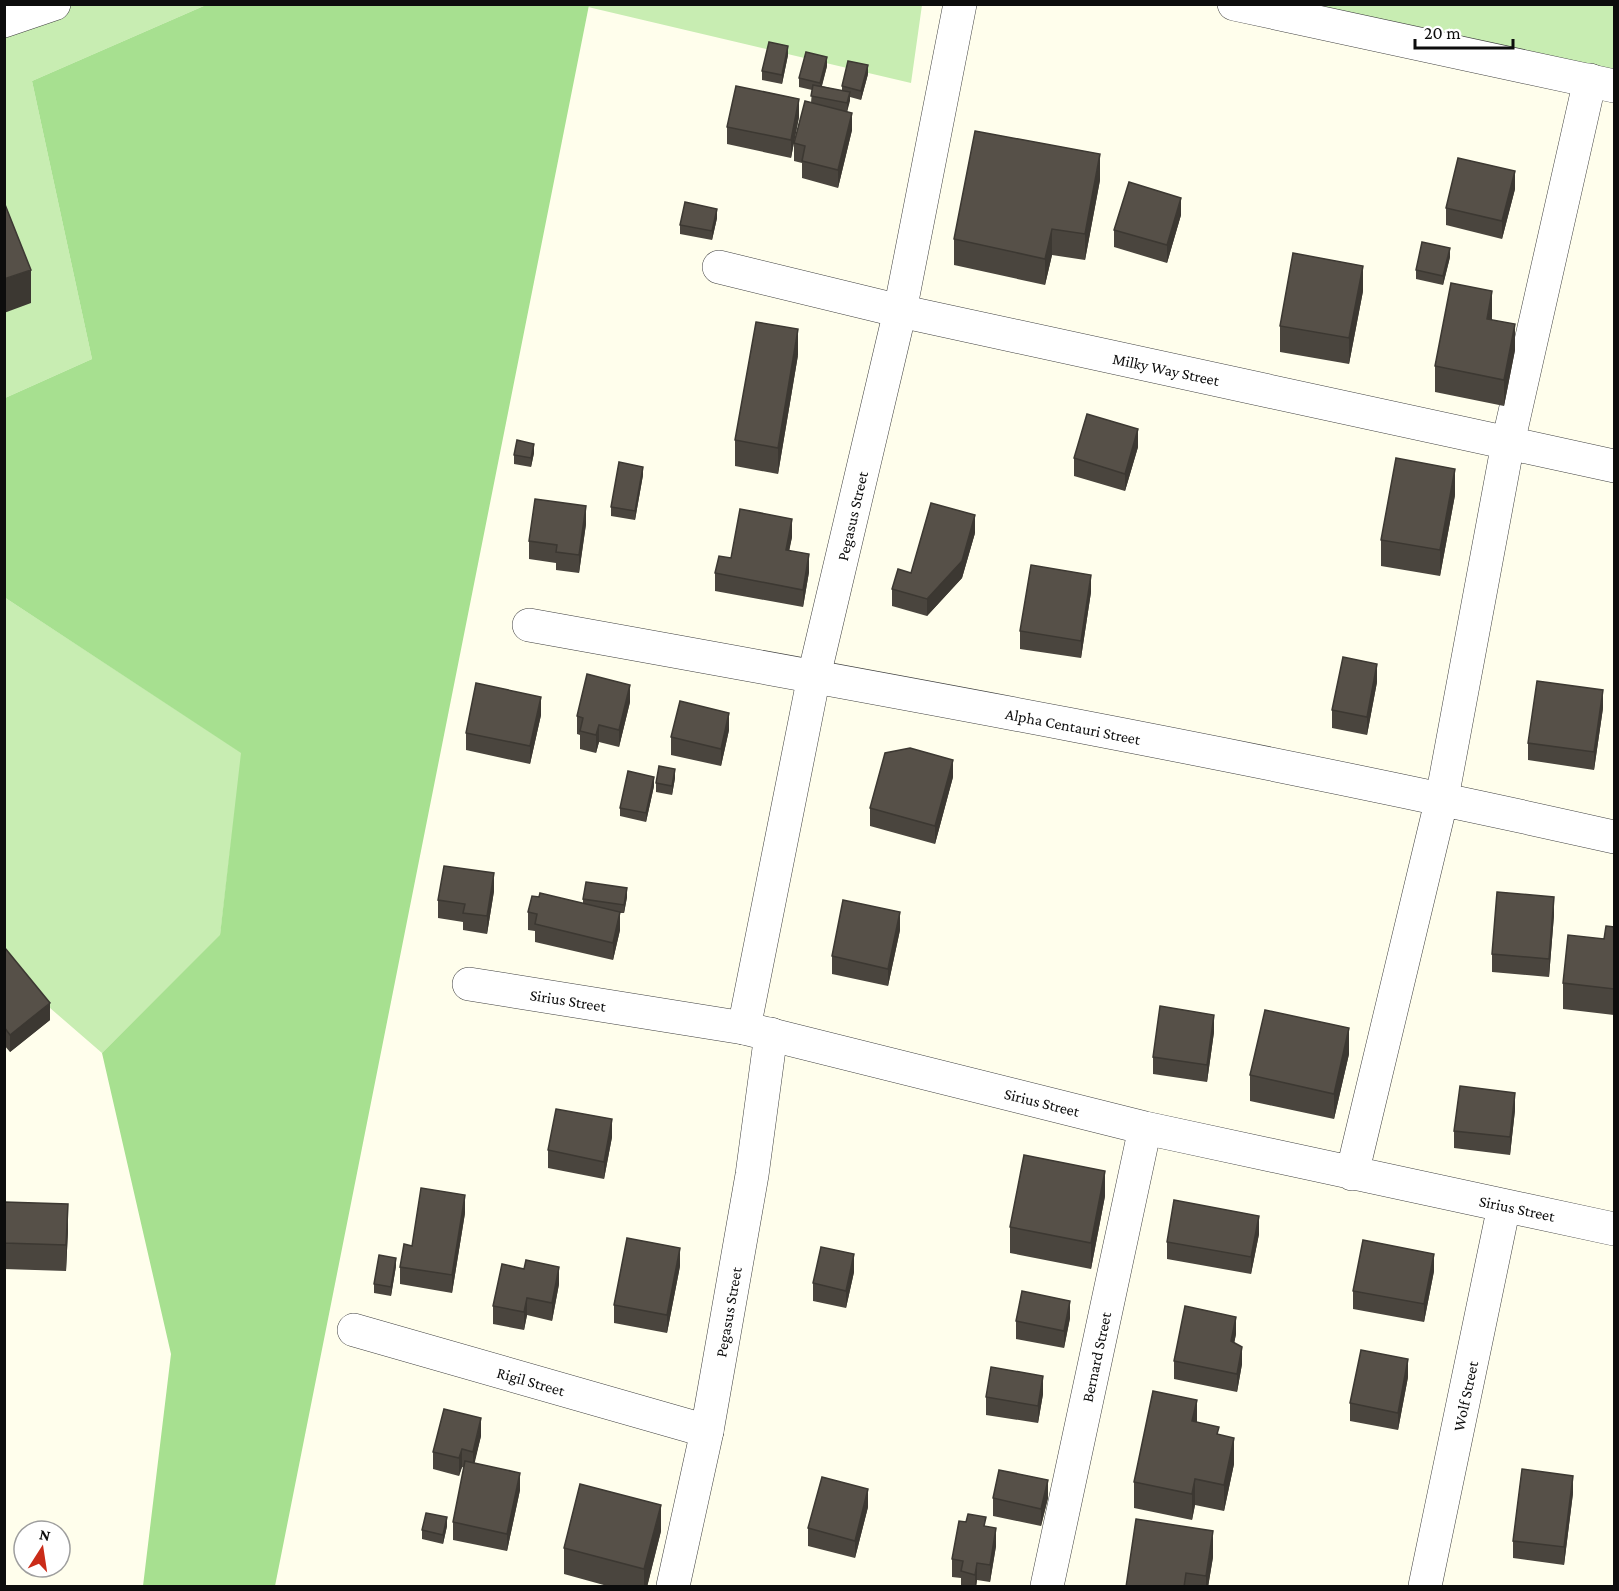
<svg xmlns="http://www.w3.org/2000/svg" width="1619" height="1591" font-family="'Crimson Pro',serif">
<rect width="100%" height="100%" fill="#fffeec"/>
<path fill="#c8edb2" d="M589,4L922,5L911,83L588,7Z
M5,5H206L32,81L92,359L5,398Z
M1271,5H1614V75Z
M4,597L242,753L220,936L102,1053L5,969Z"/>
<path fill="#a7e090" d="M206,5H589L275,1586H143L171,1354L102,1053L220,935L241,753L4,597L5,398L92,359L32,81Z"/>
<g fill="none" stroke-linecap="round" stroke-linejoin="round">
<g stroke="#404040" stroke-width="34">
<path id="minor" d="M4,21L54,4
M719,267L900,311L1614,466
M529,625C891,690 1255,756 1614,837
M469,984L744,1028L1145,1128L1614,1229
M1352,1174L1442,798L1508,443L1590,80
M354,1330L707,1431
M1047,1586L1145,1128
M1425,1586L1504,1206"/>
</g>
<g stroke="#404040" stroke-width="34">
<path id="tertiary" d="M1234,4L1614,86
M744,1028L814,676L900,311L960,4
M673,1586L707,1431L752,1175L771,1034"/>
</g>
<use href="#minor" stroke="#fff" stroke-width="33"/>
<use href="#tertiary" stroke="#fff" stroke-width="33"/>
</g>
<path fill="#4a453e" d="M788,55L782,84L762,80V71Z
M827,66L822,86L842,91V86L868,74L861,100L850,97L847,112L852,130L838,188L802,178V163L794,161V143L811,103L812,90L799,87V78Z
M799,117L791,158L727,144V127Z
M1100,180L1085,260L1052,255L1045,285L954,265V239Z
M1515,189L1502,239L1446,225V208Z
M1181,215L1167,263L1114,247V230Z
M717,218L712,240L680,234V225Z
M1450,257L1443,285L1416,279V270Z
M1363,291L1349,364L1280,352V326Z
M1492,317V320L1515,350L1504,406L1435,392V366Z
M798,355L778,474L735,466V440Z
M1138,447L1125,491L1074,476V458Z
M534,453L531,467L514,464V455Z
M643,475L635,520L611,516V507Z
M1455,495L1440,576L1381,566V540Z
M586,524L579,573L556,570V563L529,559V541Z
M975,533L962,578L927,616L892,606V589L911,573Z
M792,537L789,550L809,572L803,607L715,591V573L731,558Z
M1091,592L1081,658L1020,649V631Z
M1377,682L1367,735L1332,728V710Z
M630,702L619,747L599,742L596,753L580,749V735L577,734V716Z
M1603,708L1594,770L1528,760V743Z
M541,715L530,764L466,750V733Z
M729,730L721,766L671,755V737Z
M953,777L935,844L870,826V808Z
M675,778L672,795L656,792V783Z
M654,786L646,822L620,816V808Z
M494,891L487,934L463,930V922L438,918V900Z
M539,897L583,903V899L627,897L624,913H620V930L613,960L535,942V931L528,930V912Z
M1554,915L1549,977L1492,972V954Z
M1614,927V1015L1563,1009V983Z
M900,930L888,986L832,974V956Z
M4,949L50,1020L10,1052L4,1045Z
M1214,1032L1207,1082L1153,1074V1057Z
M1349,1054L1334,1119L1250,1101V1075Z
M1515,1110L1510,1155L1454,1148V1131Z
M612,1137L604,1179L548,1168V1150Z
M1105,1196L1091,1269L1010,1253V1227Z
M4,1202L68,1230L66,1271L4,1269Z
M465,1213L452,1293L400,1284V1267L412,1246Z
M1259,1234L1251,1274L1167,1259V1242Z
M396,1266L391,1296L374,1293V1284Z
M680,1266L667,1333L614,1323V1305Z
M1434,1271L1424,1322L1353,1309V1291Z
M854,1272L846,1308L813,1301V1283Z
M559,1284L552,1321L527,1315L524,1330L493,1324V1306Z
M1070,1318L1064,1348L1016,1339V1321Z
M1236,1334L1234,1343L1242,1364L1237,1392L1174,1379V1361Z
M1408,1377L1398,1430L1350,1421V1403Z
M1043,1394L1038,1423L986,1415V1397Z
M1197,1422L1219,1435L1234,1464L1224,1511L1195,1505L1192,1520L1134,1508V1482Z
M481,1436L474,1463L520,1490L507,1551L453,1540V1522L464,1468L462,1467L459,1476L433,1469V1452Z
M1573,1493L1564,1565L1513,1558V1541Z
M993,1498H1048L1041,1526L993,1516Z
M868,1507L855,1558L808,1546V1528Z
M447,1526L443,1544L422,1539V1530Z
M986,1526L996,1546L990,1582L977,1580L976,1587H961V1578L952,1577V1559Z
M661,1531L647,1587H611L564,1574V1548Z
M1213,1557L1208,1587H1126Z"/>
<path fill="#3c3832" d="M788,46V55L782,84V75Z
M827,57V66L820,92V83Z
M868,65V74L861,100V91Z
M850,92V101L847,112V103Z
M799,99V117L791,158V140Z
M852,113V130L838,188V170Z
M1100,154V180L1085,260V234Z
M1515,171V189L1502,239V221Z
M1181,198V215L1167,263V245Z
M717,209V218L712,240V231Z
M1052,229V255L1045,285V259Z
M1450,248V257L1443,285V276Z
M1363,266V291L1349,364V338Z
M31,270V303L4,313V279Z
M1492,291V317L1487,345V319Z
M1515,324V350L1504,406V380Z
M798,329V355L778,474V448Z
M1138,429V447L1125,491V474Z
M534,444V453L531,467V458Z
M643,467V475L635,520V511Z
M1455,469V495L1440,576V550Z
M586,506V524L579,573V555Z
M975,515V533L962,578L927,616V599Z
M792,519V537L786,567V550Z
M809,554V572L803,607V590Z
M1091,575V592L1081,658V641Z
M1377,664V682L1367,735V717Z
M630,685V702L619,747V730Z
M1603,690V708L1594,770V752Z
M541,697V715L530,764V746Z
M729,713V730L721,766V749Z
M599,725V742L596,753V735Z
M953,760V777L935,844V826Z
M675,769V778L672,795V786Z
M654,777V786L646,822V813Z
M494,873V891L487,934V916Z
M627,888V897L624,913V905Z
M1554,897V915L1549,977V959Z
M620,912V930L613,960V943Z
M900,912V930L888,986V969Z
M50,1003V1020L10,1052V1035Z
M1214,1015V1032L1207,1082V1065Z
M1349,1028V1054L1334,1119V1094Z
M1515,1093V1110L1510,1155V1137Z
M612,1119V1137L604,1179V1162Z
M1105,1171V1196L1091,1269V1243Z
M465,1195V1213L452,1293V1275Z
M68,1204V1230L66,1271V1245Z
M1259,1216V1234L1251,1274V1257Z
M680,1248V1266L667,1333V1315Z
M854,1254V1272L846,1308V1291Z
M1434,1254V1271L1424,1322V1304Z
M396,1258V1266L391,1296V1287Z
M559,1267V1284L552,1321V1303Z
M527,1298V1315L524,1330V1312Z
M1070,1301V1318L1064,1348V1331Z
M1236,1317V1334L1231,1359V1341Z
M1242,1347V1364L1237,1392V1374Z
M1408,1359V1377L1398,1430V1413Z
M1043,1376V1394L1038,1423V1406Z
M1197,1400V1426L1192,1421Z
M481,1418V1436L473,1470V1452Z
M1234,1438V1464L1224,1511V1485Z
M462,1449V1467L459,1476V1458Z
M520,1473V1490L507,1551V1534Z
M1573,1476V1493L1564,1565V1547Z
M1195,1479V1505L1192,1520V1494Z
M1048,1480V1498L1041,1526V1509Z
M868,1489V1507L855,1558V1541Z
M661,1505V1531L647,1587H644V1569Z
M447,1517V1526L443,1544V1535Z
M996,1528V1546L990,1582V1565Z
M1213,1531V1557L1208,1587H1206V1576Z
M977,1563V1580L976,1587H975V1575Z"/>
<path fill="#565048" stroke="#3c3832" stroke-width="1.5" d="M769,42L788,46L782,75L762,71Z
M806,52L827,57L820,83L799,78Z
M848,61L868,65L861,91L842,86Z
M813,85L850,92L847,103L811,96Z
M736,86L799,99L791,140L727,127Z
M805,101L852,113L838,170L802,161L805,146L794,143Z
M975,131L1100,154L1085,234L1052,229L1045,259L954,239Z
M1458,158L1515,171L1502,221L1446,208Z
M1129,182L1181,198L1167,245L1114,230Z
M4,202L31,270L4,279Z
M685,202L717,209L712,231L680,225Z
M1422,242L1450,248L1443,276L1416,270Z
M1293,253L1363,266L1349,338L1280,326Z
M1451,283L1492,291L1487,319L1515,324L1504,380L1435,366Z
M756,322L798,329L778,448L735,440Z
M1087,414L1138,429L1125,474L1074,458Z
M517,440L534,444L531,458L514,455Z
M1396,458L1455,469L1440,550L1381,540Z
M619,462L643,467L635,511L611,507Z
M535,499L586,506L579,555L556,552L557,545L529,541Z
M931,503L975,515L962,561L927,599L892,589L898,569L911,573Z
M740,509L792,519L786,550L809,554L803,590L715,573L719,556L731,558Z
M1031,565L1091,575L1081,641L1020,631Z
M1343,657L1377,664L1367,717L1332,710Z
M587,674L630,685L619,730L599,725L596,735L580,731L583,718L577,716Z
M1537,681L1603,690L1594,752L1528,743Z
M476,683L541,697L530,746L466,733Z
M680,701L729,713L721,749L671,737Z
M910,748L953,760L935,826L870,808L885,753Z
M659,766L675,769L672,786L656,783Z
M628,771L654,777L646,813L620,808Z
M444,866L494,873L487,916L463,913L465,904L438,900Z
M586,882L627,888L624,905L583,899Z
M1497,892L1554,897L1549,959L1492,954Z
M540,893L620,912L613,943L535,924L537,914L528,912L532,896L539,897Z
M843,900L900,912L888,969L832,956Z
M1606,926L1614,927V989L1563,983L1568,935L1604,939Z
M5,948L50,1003L10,1035L4,1027V949Z
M1160,1006L1214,1015L1207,1065L1153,1057Z
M1265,1010L1349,1028L1334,1094L1250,1075Z
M1460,1086L1515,1093L1510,1137L1454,1131Z
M556,1109L612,1119L604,1162L548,1150Z
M1024,1155L1105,1171L1091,1243L1010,1227Z
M421,1188L465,1195L452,1275L400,1267L404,1244L412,1246Z
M1174,1200L1259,1216L1251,1257L1167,1242Z
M4,1202L68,1204L66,1245L4,1243Z
M627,1238L680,1248L667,1315L614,1305Z
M1363,1240L1434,1254L1424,1304L1353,1291Z
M821,1247L854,1254L846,1291L813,1283Z
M379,1255L396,1258L391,1287L374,1284Z
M526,1260L559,1267L552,1303L527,1298L524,1312L493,1306L502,1264L524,1269Z
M1022,1291L1070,1301L1064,1331L1016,1321Z
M1185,1306L1236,1317L1231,1341L1242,1347L1237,1374L1174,1361Z
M1361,1350L1408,1359L1398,1413L1350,1403Z
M991,1367L1043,1376L1038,1406L986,1397Z
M1153,1391L1197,1400L1192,1421L1219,1427L1217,1434L1234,1438L1224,1485L1195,1479L1192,1494L1134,1482Z
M444,1409L481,1418L473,1452L462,1449L459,1458L433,1452Z
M465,1461L520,1473L507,1534L453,1522Z
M1522,1469L1573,1476L1564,1547L1513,1541Z
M999,1470L1048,1480L1041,1509L993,1498Z
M822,1477L868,1489L855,1541L808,1528Z
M580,1484L661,1505L644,1569L564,1548Z
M426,1513L447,1517L443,1535L422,1530Z
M968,1514L986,1517L984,1526L996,1528L990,1565L977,1563L975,1575L961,1571L963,1561L952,1559L959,1521L966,1522Z
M1136,1519L1213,1531L1206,1576L1186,1573L1184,1587H1126Z"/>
<g text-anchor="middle" stroke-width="6" stroke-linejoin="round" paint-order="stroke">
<g font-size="16" fill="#0d0d0d" stroke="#fff">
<text transform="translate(1166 369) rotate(12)" y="6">Milky Way Street</text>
<text transform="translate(852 516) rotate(-77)" y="6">Pegasus Street</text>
<text transform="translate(1073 726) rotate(11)" y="6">Alpha Centauri Street</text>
<text transform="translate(568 1000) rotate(9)" y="6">Sirius Street</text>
<text transform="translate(1042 1102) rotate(14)" y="6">Sirius Street</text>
<text transform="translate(1517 1208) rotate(12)" y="6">Sirius Street</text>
<text transform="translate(728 1312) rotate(-80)" y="6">Pegasus Street</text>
<text transform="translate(1096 1357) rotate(-78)" y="6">Bernard Street</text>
<text transform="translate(531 1381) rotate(16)" y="6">Rigil Street</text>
<text transform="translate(1465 1396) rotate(-78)" y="6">Wolf Street</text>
</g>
</g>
<rect width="1619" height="1591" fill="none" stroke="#0d0d0d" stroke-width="12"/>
<g transform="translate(42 1549) rotate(12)"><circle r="28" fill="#ffffff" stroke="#9e9e9e" stroke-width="1.5"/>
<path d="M0-4.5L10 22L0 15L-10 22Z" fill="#ca2b18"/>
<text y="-9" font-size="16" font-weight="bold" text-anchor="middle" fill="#0d0d0d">N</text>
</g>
<path d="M1415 39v9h98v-9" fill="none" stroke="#0d0d0d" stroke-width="3"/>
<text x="1424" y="39" font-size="18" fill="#0d0d0d" stroke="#ffffff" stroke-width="4.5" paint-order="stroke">20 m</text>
</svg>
